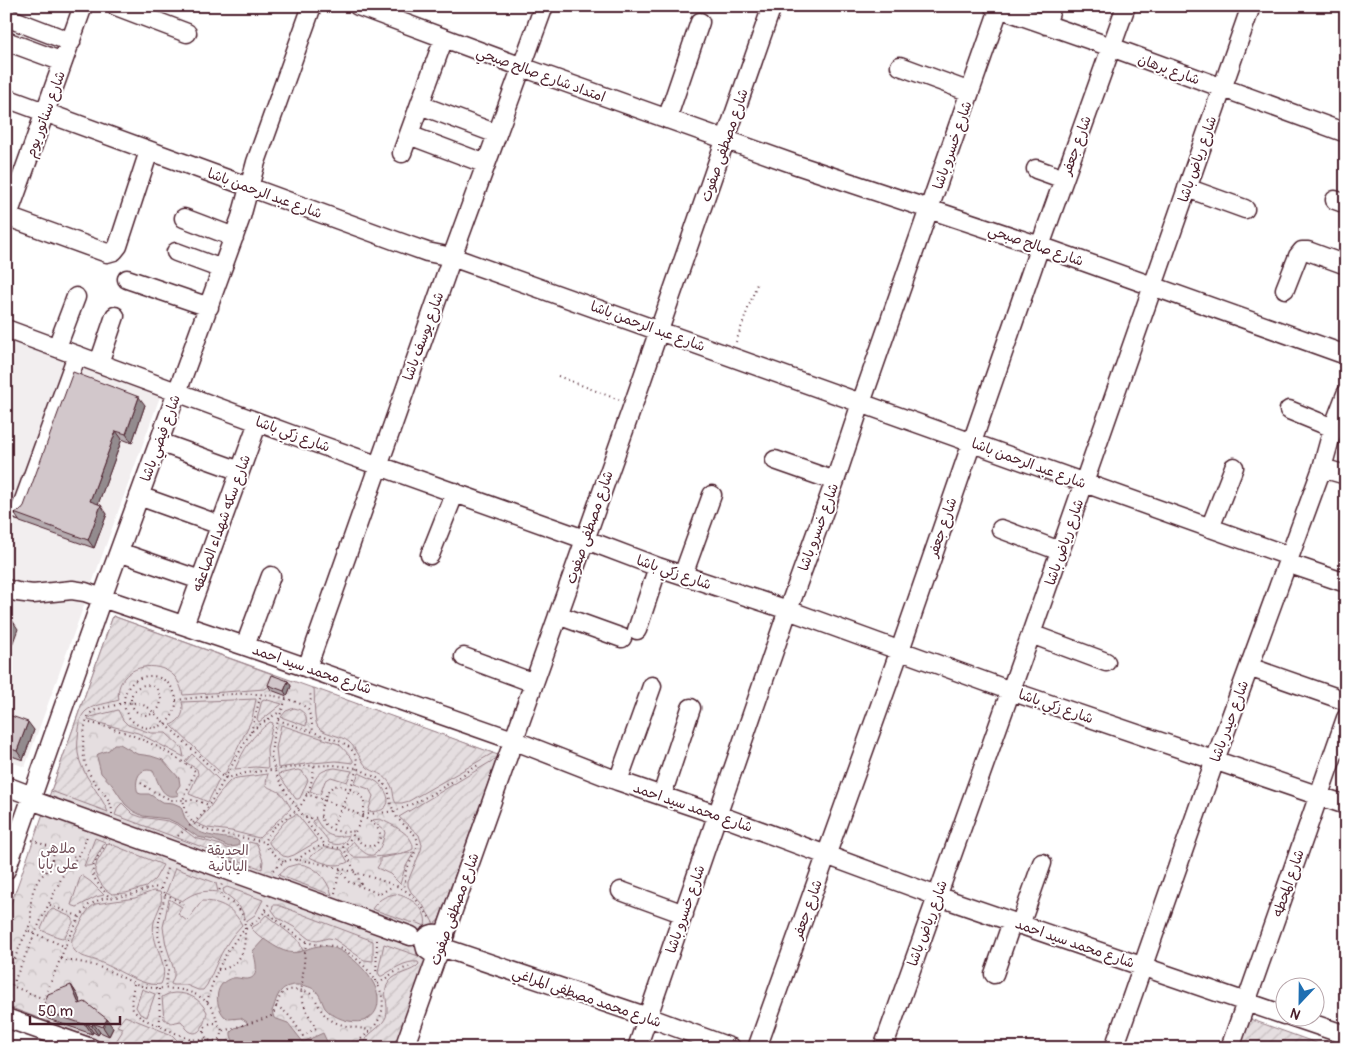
<svg xmlns="http://www.w3.org/2000/svg" width="1352" height="1054" font-family="Pangolin,'Playpen Sans Arabic',sans-serif">
<defs>
<pattern id="forest-crowns" width="20" height="18" patternUnits="userSpaceOnUse" patternTransform="scale(1.25)"><rect width="20" height="18" fill="#e5dee0"/><path d="M2 6a3 3 0 1 1 6 0M12 15a3 3 0 1 1 6 0" fill="none" stroke="#c6bec0"/></pattern>
<pattern id="garden-furrows" width="10" height="10" patternUnits="userSpaceOnUse" patternTransform="scale(1.25)"><rect width="10" height="10" fill="#e5dee0"/><path d="M-1 1l2-2M0 10L10 0M9 11l2-2" fill="none" stroke="#c6bec0"/></pattern>
</defs>
<rect width="100%" height="100%" fill="#fff"/>
<filter id="ink" filterUnits="userSpaceOnUse"><feTurbulence type="fractalNoise" baseFrequency=".02" numOctaves="2"/><feDisplacementMap in="SourceGraphic" scale="10" xChannelSelector="R" yChannelSelector="G"/><feConvolveMatrix kernelMatrix="1 2 1 2 8 2 1 2 1" color-interpolation-filters="sRGB"/></filter>
<g filter="url(#ink)">
<path fill="#f2eeef" d="M6,337L161,394L25,767L6,760Z"/>
<path fill="url(#forest-crowns)" stroke="#987e86" d="M113,616L498,755L439,920L428,927L426,926L416,955L427,959L395,1048H119L6,1006V918Z"/>
<path fill="url(#garden-furrows)" stroke="#987e86" d="M113,616L275,675L271,685L265,689L183,695C181,687 178,679 172,674C156,661 128,665 120,685C118,690 118,695 119,700C110,703 92,705 86,711C80,716 80,723 79,729C78,737 77,745 78,753C81,775 100,792 108,812L51,791Z
M314,688L493,753L409,801L402,803H396C392,798 395,790 389,782C383,773 374,773 367,767C360,760 357,749 349,742C341,735 323,734 318,727C313,720 315,697 314,688Z
M256,699L252,719L224,776L171,725C181,720 185,713 182,702Z
M264,699L282,704L259,722L257,719L262,700Z
M294,708C304,710 308,716 306,726L281,717L286,711Z
M118,710L123,720L128,725L151,733H166L182,748L184,757L138,733L88,720L89,718L91,717Z
M270,722L273,723L267,749L268,768L255,767L235,769C245,747 251,737 270,722Z
M281,725L339,744L351,757L353,760V763L336,761L312,763L278,768L276,748Z
M192,754L219,780L208,802L189,794L198,774L197,769L185,762Z
M497,758L439,920L434,924L423,905L411,892L408,886V881L421,850L422,845L419,835L399,817Z
M335,768L352,771L347,782L331,777L325,781L320,795L310,791C316,777 318,770 335,768Z
M298,770L302,771L308,780L300,798L298,799H296L278,774Z
M359,773C365,776 371,778 377,782C384,787 394,802 383,809C379,812 372,811 368,812L373,796L369,789L354,784Z
M268,774C263,790 269,786 279,792C284,795 288,804 291,808L259,838L231,831L208,828L196,823L207,811L226,785L231,780L237,778Z
M122,803L133,814L141,817L168,821L178,825L195,838L221,845L235,852L240,853L245,851L249,842L257,844L263,861L262,869L115,815L118,807Z
M297,814L318,841L294,855L288,857L283,856L272,847L269,843V840L287,819Z
M316,819C325,835 330,839 349,835C344,845 340,846 329,843C328,838 316,827 312,821Z
M380,819C392,825 414,834 413,849C402,856 367,858 353,857L347,850L353,841C370,862 378,860 385,833L384,830L372,820Z
M95,838L105,842L92,865L88,866H84Z
M108,843L163,865L155,879L146,887L126,893L112,894L106,890L101,884L95,873V869L97,862Z
M325,847L341,850L348,862C335,869 321,862 309,857Z
M414,852L405,868L400,884L390,874L377,868L380,863V858Z
M298,864C316,865 327,879 332,895L278,875L287,867Z
M175,868L216,883L218,892C203,890 194,892 182,901L166,893Z
M81,875L91,882L104,895L96,897L77,907L71,905Z
M227,887L263,900L255,915L246,921C242,907 236,901 224,893L223,889Z
M153,891L160,892C165,902 156,912 154,922C149,943 171,964 161,984C144,988 118,969 102,963C95,959 83,958 77,953C72,949 71,944 72,939L86,913L90,908L95,904L135,898Z
M395,894C409,896 429,909 425,926L418,923L410,922L372,909C378,900 384,896 395,894Z
M169,899L182,907L178,914L187,921L202,901C221,901 234,909 242,925C223,945 218,961 207,985L203,990H198L186,985H173L171,984L174,976V970L166,945L163,927Z
M273,905H278L373,941V961L364,960L334,939L328,938L317,941L309,939L294,927L278,918L272,910Z
M53,909L71,917L73,919V923L64,938C58,938 49,933 43,931L41,929L49,911Z
M266,915L299,941L303,951C299,952 295,953 291,953C278,952 259,937 251,928L258,924Z
M384,944L427,959L395,1048H362C364,1043 366,1038 370,1034C377,1028 382,1025 386,1017C390,1005 381,992 389,982C396,972 412,973 419,964L418,962C406,960 392,970 382,976H380L378,972Z
M142,989L155,994L147,1017L140,1014L136,1007Z
M175,993C190,993 200,999 207,1012C205,1020 201,1039 189,1031C186,1029 184,1024 181,1021L171,1023L164,1019L162,997L168,994Z
M125,1016L172,1035L179,1042L180,1048H119L113,1046L122,1032V1028L117,1026Z
M1250,1019L1330,1048H1240Z"/>
<path fill="#c1b3b6" stroke="#91787e" d="M114,744H120L137,754L151,756L163,760L179,778L180,785L176,791L179,795C161,801 159,782 153,771C138,766 134,782 138,793L141,794H149L162,802L173,803L180,806C183,810 183,815 186,820C197,838 220,836 237,840L239,842L238,846L229,847L214,840L198,837L179,824L168,819L143,816L133,811L125,804L113,786L101,773L97,757L98,754L109,750Z
M264,939C277,948 289,957 305,950C312,947 320,945 327,946C348,949 380,980 378,1001C378,1011 372,1018 363,1021C351,1024 333,1018 325,1008C322,1003 321,996 316,991C309,984 288,982 281,991C276,996 275,1005 272,1011L274,1018L288,1023L303,1042L323,1033L330,1048H242C236,1045 230,1039 231,1032L235,1028L247,1024V1022L241,1018L229,1019L224,1016C214,1004 214,982 233,978C237,977 241,979 245,979C261,980 256,961 253,951Z"/>
<g fill="none" stroke-linecap="round" stroke-linejoin="round">
<g stroke="#4a1f2b" stroke-width="21">
<path id="minor" d="M116,6L187,33
M358,6L522,67L797,165L1040,246L1346,355
M993,6L1111,47L1346,133
M6,17L71,42
M1046,25L1052,6
M6,41L63,62
M900,66L970,92
M6,98L410,246L427,252L452,257L1289,556
M420,105L497,134
M667,119L700,22
M409,135L486,164
M402,153L444,38
M1036,169L1064,179
M1187,188L1245,209
M1335,200L1346,204
M8,217L107,253L114,251L118,246L149,151
M184,218L234,237
M6,221L83,6
M176,252L222,269
M127,279L209,307
M1285,289L1298,256L1302,251H1308L1346,265
M6,329L290,434L584,539L658,567L788,610L1011,691L1346,805
M57,347L76,297
M99,363L115,316
M1289,410L1333,428
M159,442L240,471
M775,460L835,481
M1322,468L1346,475
M139,496L220,525
M20,511L77,355
M1210,528L1234,467
M1001,529L1060,551
M119,552L200,580
M430,555L455,492
M1287,563L1346,583
M683,575L712,495
M6,589L17,592L33,594L72,590L85,592L102,598L245,646L513,740L618,781L718,815L937,896L1284,1015
M558,615L622,638
M184,625L258,422
M637,630L658,567
M1031,634L1106,662
M245,646L271,576
M464,657L534,683
M1249,667L1346,701
M307,668L452,257L544,6
M618,781L652,686
M6,786L32,796
M662,795L691,708
M31,800L411,936
M6,870L102,598L241,217L256,162L312,6
M621,891L684,914
M1020,925L1042,863
M441,947L648,1017L732,1048
M437,957L426,949L424,941C429,932 436,933 445,935
M994,974L1012,922
M1290,1016L1346,1035
M6,1018L91,1048
M404,1048L633,405L772,6
M637,1048L788,610L835,481L861,403L1000,6
M757,1048L900,650L1040,246L1126,6
M883,1048L1031,634L1251,6
M1114,1048L1215,760L1322,468L1333,428L1346,394
M1230,1048L1346,718"/>
</g>
<path stroke="#4a1f2b" stroke-width="2" stroke-dasharray="1 4" stroke-linecap="butt" d="M736,342L758,281
M558,376L619,400
M124 702a26 26 0 1 1 52 0a26 26 0 1 1-52 0Z
M131 700a15 15 0 1 1 30 0a15 15 0 1 1-30 0Z
M286,699C269,745 262,761 294,803C304,817 303,820 321,817
M176,700C212,696 255,688 290,700C296,702 303,704 307,709C311,715 312,724 313,731
M308,710L311,699L310,693
M278,720L339,741C347,744 356,752 357,761C359,776 338,813 332,828
M90,723C129,731 164,747 195,771L183,800L187,815L193,823L209,831L265,842
M251,732L261,694
M141,783L153,791L171,800H194L209,805
M306,794C320,799 407,824 372,847L362,844L353,835
M112,814C113,799 99,790 92,778C83,764 82,750 84,734C87,707 93,711 116,705C128,702 138,701 149,708L219,775L228,778L246,773L304,766L334,765L357,768L377,778L388,788L391,805L397,818L415,835L418,841L417,848L406,871L404,890
M363,815C373,813 384,813 394,811C422,803 455,779 480,764
M306,818L309,825L326,846
M178,836L202,815L209,805L219,789L250,733L259,725L281,711
M32,840L58,850
M106,843C88,874 87,871 110,898
M343,847L362,886
M52 860a11 11 0 1 1 22 0a11 11 0 1 1-22 0Z
M75,860L83,848L87,836
M297,860C306,853 315,845 327,846C333,847 338,849 343,847C353,838 370,811 362,797C359,793 354,791 349,789C344,787 339,785 334,786C328,790 326,795 323,802C314,826 335,835 355,831
M283,862L267,847L265,840C271,827 283,820 294,812C307,802 313,781 314,765
M340,869L349,882L380,894L393,886
M273,870C278,866 282,862 289,860C306,857 387,880 403,889C416,897 423,908 431,920
M65,871L41,920L12,986L44,999L70,935L80,917L89,905L101,899L130,895L154,887L161,889L165,895L159,921L158,935L168,970L165,989
M161,889L168,865
M335,893L340,869
M165,895L169,896L183,904
M50,905L80,917
M266,911C279,921 291,934 306,941C316,947 328,943 339,948C362,958 392,990 380,1017C375,1029 360,1039 351,1048
M252,924C261,918 266,911 270,901
M29,931L66,947
M61,959C74,961 87,963 99,967C114,972 127,981 142,986C153,989 164,988 176,989C195,991 215,1002 217,1023
M218,970C239,967 245,953 245,934C245,925 245,918 240,911C236,903 228,902 222,897L219,891L222,884
M6,977L31,922V902L33,891L38,880L53,864
M376,981L377,940
M134,984L131,1002L133,1010L141,1018L189,1039L201,1040L208,1039
M378,984L393,973L413,965
M159,989L160,1027
M207,1002C214,975 224,953 242,932
M276,1006C290,1013 295,1024 303,1036L316,1028L306,1010L301,995L306,942
M204 1032a9 9 0 1 1 18 0a9 9 0 1 1-18 0Z
M223,1031L270,1017C278,1011 276,995 286,991C290,989 294,990 298,990C320,991 314,1009 331,1020C342,1027 357,1027 369,1030
M219,1039L225,1048
M186,1048L189,1039
M1296,1048L1297,1044"/>
<use href="#minor" stroke="#fff" stroke-width="18"/>
<path stroke="#4a1f2b" stroke-width="2" stroke-dasharray="1 4" stroke-linecap="butt" d="M242,932L252,924"/>
</g>
<path fill="#b5abaf" stroke="#4a1f2b" d="M145,405L132,443L122,439L98,504L107,514L94,548L20,522L14,513L20,511Z
M288,681L291,686L287,696L271,690L268,685Z
M6,714L34,730L23,760L6,754Z
M71,985L77,994L81,1004L113,1028L109,1036L100,1032L98,1035L93,1032L92,1034L48,1019L42,1010Z"/>
<path fill="#938b8e" stroke="#4a1f2b" d="M139,397L145,405L132,443L126,434Z
M116,431L122,439L96,510L90,501Z
M101,505L107,514L94,548L88,540Z
M12,620L18,629L6,661V636Z
M288,681L291,686L287,696L284,691Z
M28,722L34,730L23,760L17,751Z
M71,985L77,994L85,1013L79,1004Z
M107,1019L113,1028L109,1036L103,1027Z
M87,1023L93,1032L92,1034L86,1025Z
M93,1023L100,1032L98,1035L92,1026Z"/>
<path fill="#d2c7cb" stroke="#4a1f2b" d="M73,372L139,397L126,434L116,431L90,501L101,505L88,540L14,513L20,511L24,506Z
M6,618L12,620L6,636Z
M272,675L288,681L284,691L268,685Z
M6,714L28,722L17,751L6,747Z
M71,985L79,1004L85,1002L107,1019L103,1027L93,1023L92,1026L87,1023L86,1025L42,1010L48,994Z"/>
</g>
<g text-anchor="middle" stroke-width="4" stroke-linejoin="round" paint-order="stroke">
<g font-size="14" fill="#4a1f2b" stroke="#fff">
<text transform="translate(1169 69) rotate(20)" y="5">شارع برهان</text>
<text transform="translate(541 74) rotate(20)" y="5">امتداد شارع صالح صبحي</text>
<text transform="translate(45 114) rotate(-70)" y="5">شارع سناتور يوم</text>
<text transform="translate(724 145) rotate(-71)" y="5">شارع مصطفى صفوت</text>
<text transform="translate(952 145) rotate(-71)" y="5">شارع خسرو باشا</text>
<text transform="translate(1076 145) rotate(-70)" y="5">شارع جعفر</text>
<text transform="translate(1197 159) rotate(-71)" y="5">شارع رياض باشا</text>
<text transform="translate(265 193) rotate(20)" y="5">شارع عبد الرحمن باشا</text>
<text transform="translate(1036 245) rotate(19)" y="5">شارع صالح صبحي</text>
<text transform="translate(648 326) rotate(20)" y="5">شارع عبد الرحمن باشا</text>
<text transform="translate(423 336) rotate(-70)" y="5">شارع يوسف باشا</text>
<text transform="translate(293 434) rotate(20)" y="5">شارع زكي باشا</text>
<text transform="translate(160 438) rotate(-70)" y="5">شارع فيضي باشا</text>
<text transform="translate(1029 463) rotate(20)" y="5">شارع عبد الرحمن باشا</text>
<text transform="translate(221 523) rotate(-70)" y="5">شارع سكه شهداء الصاعقه</text>
<text transform="translate(589 527) rotate(-71)" y="5">شارع مصطفى صفوت</text>
<text transform="translate(818 527) rotate(-70)" y="5">شارع خسرو باشا</text>
<text transform="translate(942 527) rotate(-71)" y="5">شارع جعفر</text>
<text transform="translate(1064 542) rotate(-71)" y="5">شارع رياض باشا</text>
<text transform="translate(674 572) rotate(19)" y="5">شارع زكي باشا</text>
<text transform="translate(312 669) rotate(19)" y="5">شارع محمد سيد احمد</text>
<text transform="translate(1056 706) rotate(19)" y="5">شارع زكي باشا</text>
<text transform="translate(1229 721) rotate(-70)" y="5">شارع حيدر باشا</text>
<text transform="translate(693 807) rotate(19)" y="5">شارع محمد سيد احمد</text>
<text transform="translate(1288 883) rotate(-71)" y="5">شارع المحطه</text>
<text transform="translate(454 909) rotate(-70)" y="5">شارع مصطفى صفوت</text>
<text transform="translate(685 909) rotate(-71)" y="5">شارع خسرو باشا</text>
<text transform="translate(807 909) rotate(-70)" y="5">شارع جعفر</text>
<text transform="translate(927 923) rotate(-70)" y="5">شارع رياض باشا</text>
<text transform="translate(1075 943) rotate(19)" y="5">شارع محمد سيد احمد</text>
<text transform="translate(587 997) rotate(19)" y="5">شارع محمد مصطفى المراغي</text>
</g>
<g font-size="14" fill="#714f58" stroke="#fff">
<text x="58" y="853">ملاهى<tspan x="58" dy="16">على بابا</tspan></text>
<text x="228" y="855">الحديقة<tspan x="228" dy="16">اليابانية</tspan></text>
</g>
</g>
<rect width="1352" height="1054" fill="none" stroke="#fff" stroke-width="25"/>
<rect x="12" y="12" width="1327" height="1029" fill="none" stroke="#4a1f2b" stroke-width="2" filter="url(#ink)"/>
<g transform="translate(1300 1002) rotate(202)"><circle r="24" fill="#ffffff" stroke="#b7a5aa"/>
<path d="M0-4L9 19L0 12L-9 19Z" fill="#1f6fb2"/>
<text y="-8" font-size="14" font-weight="bold" text-anchor="middle" fill="#4a1f2b">N</text>
</g>
<path d="M30 1016v8h90v-8" fill="none" stroke="#4a1f2b" stroke-width="2.5"/>
<text x="38" y="1016" font-size="15" fill="#4a1f2b" stroke="#ffffff" stroke-width="4" paint-order="stroke">50 m</text>
</svg>
